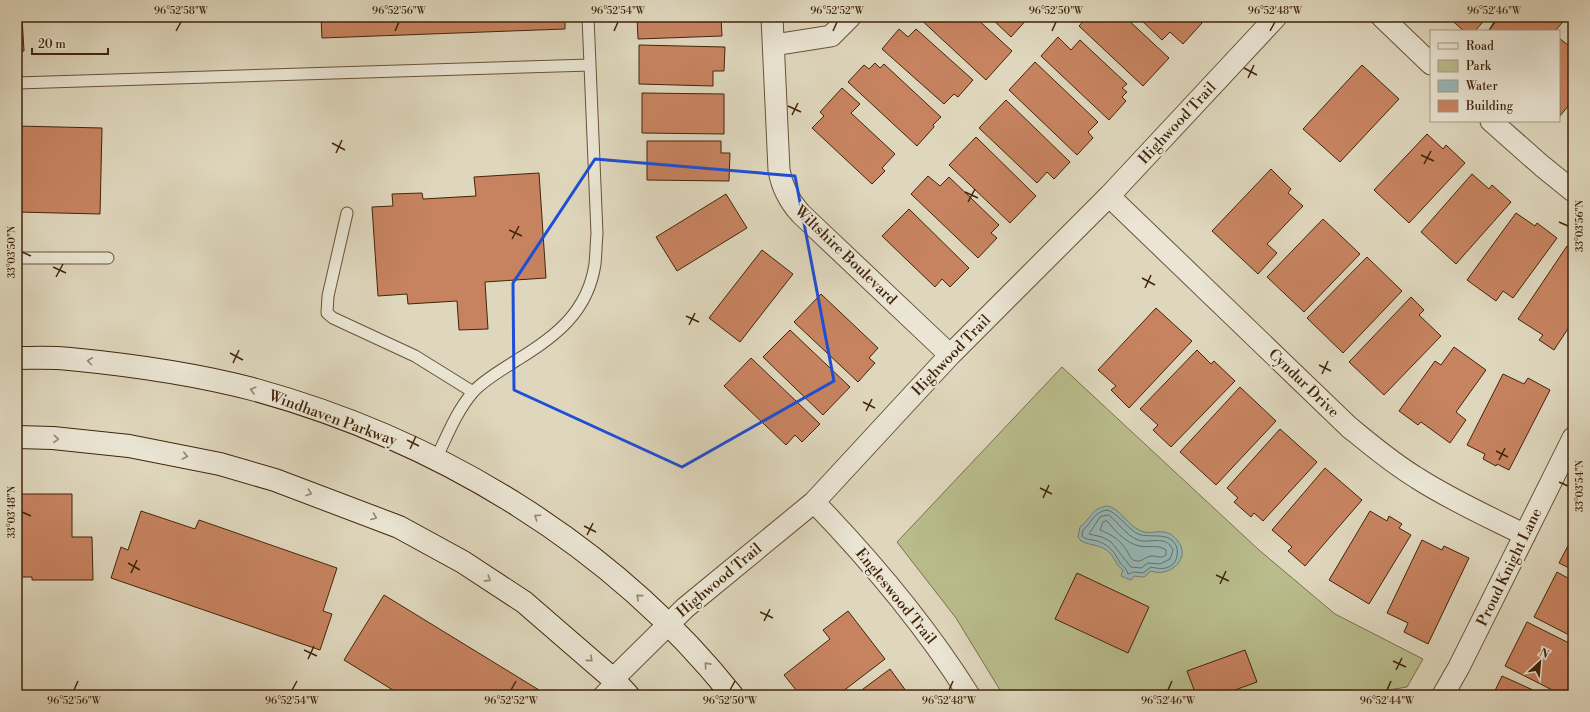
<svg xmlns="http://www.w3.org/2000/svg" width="1590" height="712" font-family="'Libre Bodoni',serif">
<rect width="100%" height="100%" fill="#dfd7bd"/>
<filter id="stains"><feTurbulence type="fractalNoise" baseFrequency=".005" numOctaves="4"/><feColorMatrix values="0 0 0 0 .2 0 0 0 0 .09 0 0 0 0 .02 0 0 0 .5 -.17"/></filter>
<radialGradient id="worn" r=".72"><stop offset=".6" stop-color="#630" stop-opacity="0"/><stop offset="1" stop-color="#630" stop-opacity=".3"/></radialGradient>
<path fill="#b9bc8c" stroke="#7e704a" d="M1062,367L1259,550L1335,614L1423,659L1407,687L1358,695H1003L956,618L897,542Z"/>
<path fill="#95b8b8" stroke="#747d72" d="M1107,506C1120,508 1127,525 1141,531C1154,536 1164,525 1177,540C1193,558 1169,578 1151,571L1144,577L1134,576L1131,580L1121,576L1123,570C1116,565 1115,559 1110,553C1101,544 1091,546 1081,541L1078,537L1080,527C1092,518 1090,509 1107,506Z"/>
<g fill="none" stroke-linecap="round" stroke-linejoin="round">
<path stroke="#6c6e60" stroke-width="1" d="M1107,510C1115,511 1127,527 1136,533C1148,540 1171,529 1177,548C1178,553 1177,559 1174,563C1168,570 1159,569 1151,567L1143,573L1134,572L1128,574C1126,566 1122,567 1119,561C1115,553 1110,546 1100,542C1094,539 1087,541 1082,536L1083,530C1093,522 1093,512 1107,510Z
M1109,515C1118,523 1126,535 1138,540C1150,544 1166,534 1173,550L1170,559L1160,564L1148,563L1141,568L1131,567L1111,542L1102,537L1089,534L1100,517Z
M1107,521C1115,531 1126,543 1139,546C1149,548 1158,544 1166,550V555C1160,559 1158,556 1152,556C1146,556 1142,562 1137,561C1130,561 1129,553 1125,548C1119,539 1110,534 1100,530L1103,522Z"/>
</g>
<path fill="#c78360" stroke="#422509" d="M17,17H22L24,51H17Z
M321,17H565V29L322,38Z
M637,17H721L722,36L638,39Z
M918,17H975L1012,51L986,80Z
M990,17H1029L1011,37Z
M1087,17H1125L1169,58L1143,86L1079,26Z
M1138,17H1195L1202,23L1183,44L1170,32L1162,40Z
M1448,17H1487L1475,31H1464Z
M1500,17H1567L1555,31H1488Z
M899,29L908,37L916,29L973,80L958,97L954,94L944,104L882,49Z
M1058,37L1071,50L1080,40L1127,84L1122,88L1127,92L1122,97L1126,101L1109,120L1041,56Z
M1559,38L1568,45L1573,39V100L1560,116Z
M639,45L725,47L724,71H713V86L639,84Z
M1035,62L1098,122L1088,132L1093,138L1077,155L1009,90Z
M875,63L880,68L884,64L941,117L933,125L934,127L917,146L848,82L864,65L869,69Z
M1362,65L1399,99L1340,162L1303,129Z
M842,88L860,104L851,113L895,154L882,168L885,171L872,184L812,128L824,116L820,112Z
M642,93L724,94V134L642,133Z
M1006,100L1070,162L1054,179L1047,172L1037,183L979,128Z
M17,126L102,128L100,214L17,212Z
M1427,134L1443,149L1446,145L1465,163L1409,223L1374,190Z
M976,137L1036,196L1010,223L949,165Z
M647,141H721V153H730L729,181L647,180Z
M1271,169L1291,189L1288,193L1303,206L1267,244L1277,253L1258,274L1212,231Z
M539,173L546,278L485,282L488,329L459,330L457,301L408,304L407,294L378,296L372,207L393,206L392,194L422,193L423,199L476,196L474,177Z
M1472,174L1489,189L1492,185L1511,202L1456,264L1421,232Z
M928,176L940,186L949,177L999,225L991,233L997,238L978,258L911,194Z
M726,194L747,228L677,271L656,237Z
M909,209L969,268L950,287L942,279L935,287L882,236Z
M1516,213L1535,226L1537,223L1557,238L1513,298L1503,291L1496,301L1467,280Z
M1323,219L1360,254L1304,312L1267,277Z
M1567,246L1573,250V321L1554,350L1539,340L1543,335L1518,319Z
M762,250L793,274L740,342L709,318Z
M1367,257L1402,291L1343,353L1307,318Z
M821,294L878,348L869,358L875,363L858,382L794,322Z
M1411,297L1424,310L1419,315L1441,336L1384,395L1349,362Z
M1156,308L1192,341L1129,408L1111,390L1116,386L1098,370Z
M790,330L850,387L823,415L763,357Z
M1454,347L1486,370L1456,412L1466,420L1450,443L1421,422L1418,425L1399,411L1435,361L1441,365Z
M1197,350L1211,364L1214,361L1235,381L1171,447L1153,430L1158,425L1140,409Z
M751,358L820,424L802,442L795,435L786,445L724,386Z
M1503,374L1524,384L1528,378L1550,390L1509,470L1497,464L1496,466L1483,459L1485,454L1467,445Z
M1240,387L1276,421L1216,485L1180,452Z
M1280,429L1317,462L1263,521L1254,513L1251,517L1234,502L1238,498L1227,488Z
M1325,468L1362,500L1305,566L1288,551L1292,547L1272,530Z
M17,494H72V537H92L93,580H32V577H17Z
M141,511L195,529L199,520L337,568L323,611L332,614L320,650L111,578L121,547L128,550Z
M1370,511L1387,521L1389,516L1402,524L1399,528L1411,535L1369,604L1329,580Z
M1573,536V570L1559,563Z
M1422,540L1442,550L1444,546L1469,558L1428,644L1404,632L1408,623L1387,613Z
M1557,572L1573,581V637L1534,617Z
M1077,573L1149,607L1128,653L1055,619Z
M384,595L539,690L536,695H401L344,660Z
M848,611L885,659L838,695H800L784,675L830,639L823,630Z
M1527,622L1573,645V695H1562L1505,666Z
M1245,650L1257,682L1221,695H1196L1187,671Z
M890,669L909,695H855Z
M1502,676L1544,695H1493Z"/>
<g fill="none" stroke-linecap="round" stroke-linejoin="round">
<g stroke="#695236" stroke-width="13">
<path id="lane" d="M17,83L590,65
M347,213L328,296L327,313L333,318L415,356L473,392
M17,258H108
M436,459C447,436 456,412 473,392C485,379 502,370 517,360C555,337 588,312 595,264C596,254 596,244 597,234L588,17
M598,695L613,679"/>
</g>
<g stroke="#695236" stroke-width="23">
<path id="street" d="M772,17L779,170C782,188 789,201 801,214L950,355
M1382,17L1431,64
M774,45L831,36L850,17
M1491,121L1542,166L1573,191
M1109,196L1349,427C1371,445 1392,463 1417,478C1451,500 1489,517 1525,535
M814,502C872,562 925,625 969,695
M613,679L685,608L814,502L950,355L1109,196L1276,17
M1443,695L1459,667L1573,438"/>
</g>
<g stroke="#422509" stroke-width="24">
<path id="secondary" d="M17,358C35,358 53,357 70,359C132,365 196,374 256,390C440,441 612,545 732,695
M17,437L53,438L129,446L220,464L275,480L399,527L463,562L524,602L613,679L628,695"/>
</g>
<use href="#lane" stroke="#eae5d4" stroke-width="11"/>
<use href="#street" stroke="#eae5d4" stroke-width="21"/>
<use href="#secondary" stroke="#eae5d4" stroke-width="22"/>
</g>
<defs><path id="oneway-chevron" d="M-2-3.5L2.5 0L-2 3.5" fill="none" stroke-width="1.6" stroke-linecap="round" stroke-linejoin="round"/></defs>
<g stroke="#96856e">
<use href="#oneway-chevron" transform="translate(90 361) rotate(-173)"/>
<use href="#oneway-chevron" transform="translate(253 390) rotate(-165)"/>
<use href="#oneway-chevron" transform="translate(56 439) rotate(4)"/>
<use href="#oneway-chevron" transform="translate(185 456) rotate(13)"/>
<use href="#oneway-chevron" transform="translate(309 493) rotate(20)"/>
<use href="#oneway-chevron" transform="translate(374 517) rotate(22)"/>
<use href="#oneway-chevron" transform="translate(537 517) rotate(-146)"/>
<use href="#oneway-chevron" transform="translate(488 579) rotate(33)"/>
<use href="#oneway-chevron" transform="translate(639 597) rotate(-139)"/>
<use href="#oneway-chevron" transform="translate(590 659) rotate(41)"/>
<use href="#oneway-chevron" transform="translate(707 665) rotate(-132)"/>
</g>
<path fill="none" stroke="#1d4ed8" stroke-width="3" stroke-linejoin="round" d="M595,159L795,176L834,381L682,467L514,390L513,283Z"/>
<path fill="none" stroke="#422509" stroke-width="1.5" d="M176,31L181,22M395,31L399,22M614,31L618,22M833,31L837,22M1052,31L1056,22M1270,31L1275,22M1489,31L1494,22M1244,68L1257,75M1248,78L1254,65M788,106L801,112M792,115L798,103M332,143L345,150M336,153L342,140M1421,155L1434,161M1424,164L1431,151M965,192L978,198M968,202L975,189M1559,222L1568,226M509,230L522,236M512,239L519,226M22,252L31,256M53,267L66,273M56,277L63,264M1142,278L1155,285M1145,288L1151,275M686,316L699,322M689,325L695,313M230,353L243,360M233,363L239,350M1319,365L1331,371M1322,374L1328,361M863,402L875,408M866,411L872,399M407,440L419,446M410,449L416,436M1496,451L1508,457M1499,460L1505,448M1559,482L1568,486M1040,488L1052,494M1043,498L1049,485M22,512L31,516M584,526L596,532M587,535L593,523M128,563L140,570M131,573L137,560M1216,575L1229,581M1220,584L1226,571M760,612L773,618M764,621L770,609M304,650L317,656M308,659L314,646M1393,661L1406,667M1396,670L1402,658M74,690L78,681M292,690L297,681M511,690L516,681M730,690L735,681M949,690L953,681M1168,690L1172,681M1387,690L1391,681"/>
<g text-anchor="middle" stroke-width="4" stroke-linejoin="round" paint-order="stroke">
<g font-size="15" fill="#422509" stroke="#eae5d4">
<text transform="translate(1177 123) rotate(-47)" y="5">Highwood Trail</text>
<text transform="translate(846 255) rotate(44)" y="5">Wiltshire Boulevard</text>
<text transform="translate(951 355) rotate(-46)" y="5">Highwood Trail</text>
<text transform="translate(1304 383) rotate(44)" y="5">Cyndur Drive</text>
<text transform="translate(333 418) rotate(20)" y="5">Windhaven Parkway</text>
<text transform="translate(1509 567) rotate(-64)" y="5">Proud Knight Lane</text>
<text transform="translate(719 580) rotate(-40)" y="5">Highwood Trail</text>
<text transform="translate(896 596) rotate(51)" y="5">Engleswood Trail</text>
</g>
</g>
<rect width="1590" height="712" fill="none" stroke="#dfd7bd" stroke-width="44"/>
<rect x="1430" y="30" width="130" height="92" fill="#eae5d4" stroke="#a79883"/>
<rect x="1438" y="43" width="20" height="6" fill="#eae5d4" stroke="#a79883"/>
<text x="1466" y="50" font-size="12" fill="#422509">Road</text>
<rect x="1438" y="60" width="20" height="12" fill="#b9bc8c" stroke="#a79883"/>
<text x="1466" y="70" font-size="12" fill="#422509">Park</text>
<rect x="1438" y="80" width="20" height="12" fill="#95b8b8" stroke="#a79883"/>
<text x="1466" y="90" font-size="12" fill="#422509">Water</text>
<rect x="1438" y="100" width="20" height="12" fill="#c78360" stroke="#a79883"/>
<text x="1466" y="110" font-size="12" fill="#422509">Building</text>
<g transform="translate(1540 662) rotate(26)" stroke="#eae5d4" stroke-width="3" paint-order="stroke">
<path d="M0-3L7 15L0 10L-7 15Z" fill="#422509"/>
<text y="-6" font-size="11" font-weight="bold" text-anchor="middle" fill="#422509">N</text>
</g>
<path d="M32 48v6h76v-6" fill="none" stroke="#422509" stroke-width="2"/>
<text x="38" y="48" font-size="12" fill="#422509" stroke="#eae5d4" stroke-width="3" paint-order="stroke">20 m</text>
<rect x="22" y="22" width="1546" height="668" fill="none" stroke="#422509" stroke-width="1.5"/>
<g font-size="10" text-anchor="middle" fill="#422509">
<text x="181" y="14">96°52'58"W</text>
<text x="399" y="14">96°52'56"W</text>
<text x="618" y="14">96°52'54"W</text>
<text x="837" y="14">96°52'52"W</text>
<text x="1056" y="14">96°52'50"W</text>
<text x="1275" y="14">96°52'48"W</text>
<text x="1494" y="14">96°52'46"W</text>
<text transform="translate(1579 226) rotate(-90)" y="4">33°03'56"N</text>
<text transform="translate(11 252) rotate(-90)" y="4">33°03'50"N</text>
<text transform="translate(1579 486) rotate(-90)" y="4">33°03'54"N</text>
<text transform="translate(11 512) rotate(-90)" y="4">33°03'48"N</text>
<text x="74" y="704">96°52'56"W</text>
<text x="292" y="704">96°52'54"W</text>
<text x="511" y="704">96°52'52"W</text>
<text x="730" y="704">96°52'50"W</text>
<text x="949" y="704">96°52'48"W</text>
<text x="1168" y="704">96°52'46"W</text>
<text x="1387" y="704">96°52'44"W</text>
</g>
<rect width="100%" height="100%" filter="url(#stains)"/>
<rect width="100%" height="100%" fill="url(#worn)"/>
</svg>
